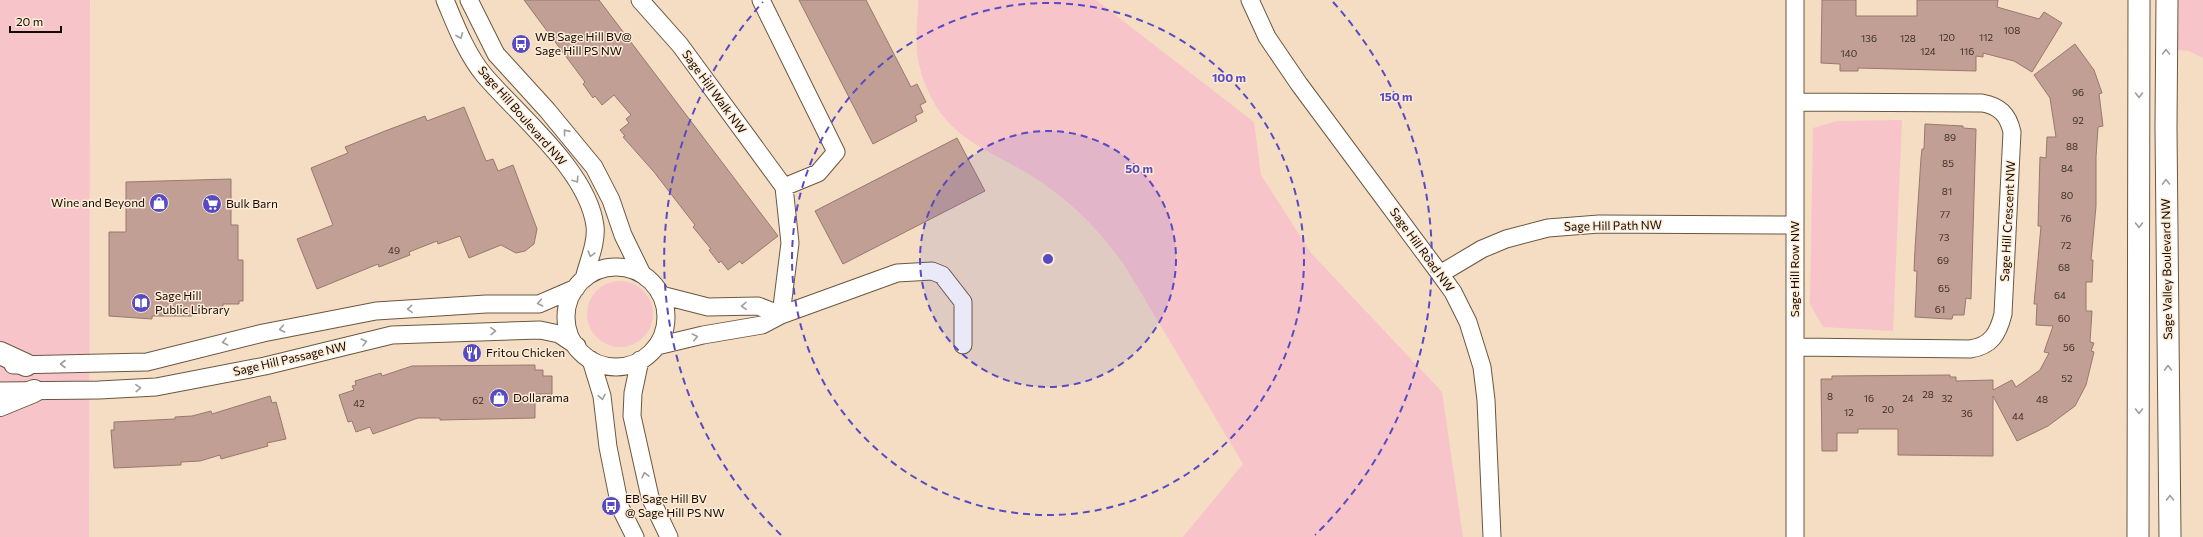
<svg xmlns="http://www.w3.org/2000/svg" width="2203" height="537" font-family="Commissioner,sans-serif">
<rect width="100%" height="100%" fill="#f4ddc3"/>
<path fill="#f7c4ca" d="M0,0H90L89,537H0Z
M918,0H1096L1254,122L1261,175L1311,253L1442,392L1463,537H1183L1243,464L1125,266C1104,237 1081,211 1052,190C998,148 944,148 921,72C916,56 916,40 917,24C917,16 919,8 918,0Z
M2177,0H2203V58L2189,51L2177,50Z
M1902,120L1893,331L1823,327L1810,304L1813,128L1837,121Z
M587 314a33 33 0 1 1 66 0a33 33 0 1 1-66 0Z"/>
<path fill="#c19f94" stroke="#98796d" d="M524,0H599L778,236L742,264L740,261L728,270L721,261L719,263L709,250L711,249L693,227L695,225L654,172L623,137L625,136L620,130L629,123L626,119L631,115L614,95L602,105L595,96L593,98L583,84L585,82Z
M799,0H866L911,87L917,84L926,102L920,105L923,112L915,116L917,121L873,144Z
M1822,0H1856V16H1917V0H1998L1997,7L2039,19L2044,12L2062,23L2032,72L2014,61L1983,53V57L1976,56V71L1858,68V71H1840V64L1821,63Z
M2075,44L2094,70L2102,93L2099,94L2103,126L2098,127L2096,157V206L2091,260H2093L2092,282H2086V311H2092L2090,342L2094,343L2091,351L2094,352L2086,385L2075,406L2048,426L2017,441L1993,396V456L1898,455V429H1858V433H1837V451H1822L1821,379H1832V376L1950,375V377H1956V381L1993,380V390L2012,380L2016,387L2040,370L2049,353L2044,352L2053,326L2036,325L2037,304H2034L2041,226H2038L2040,157L2046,158L2047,137H2056L2050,98L2034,75Z
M464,107L486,161L493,159L498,171L513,165L537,229L534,244L525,251L516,253L501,245L469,258L460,236L438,244L437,241L409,252L410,255L379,267L378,264L317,289L297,239L333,225L311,168L348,153L345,147L385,131L425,116L427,121Z
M1925,124L1963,126V128L1976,129L1971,299L1966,298L1964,315H1953L1952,319H1948L1915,317L1917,271H1914L1915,249L1921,158L1922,149H1924Z
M957,138L985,191L843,264L815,211Z
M231,179V225H238V260H243V301H239V304H223V307H208V313H192V316H152V319L109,316V232H126V182Z
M535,365V370H543V376H552V394H535V418L440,420V418H418L373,434L370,427L356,432L352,421L348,422L339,395L354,390L352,386L356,385L355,381L381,373L382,376L412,366Z
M270,396L272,403L276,402L286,439L267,443L268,446L221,459L220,455L200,461L181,462V465L114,468L111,430H114V422L175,419V417L192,416L211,411L212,414Z"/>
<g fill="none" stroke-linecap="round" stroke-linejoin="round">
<g stroke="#6b5740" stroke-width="19">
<path id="minor" d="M445,0C456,26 466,53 484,75C519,116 588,171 595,226C597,243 588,262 584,279
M469,0L496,54L547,110L594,167L611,200L623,235L642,274
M640,0L680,45L784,187L818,173L836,152L761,0
M1250,0L1267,37L1299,84L1440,274L1453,292L1468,322L1482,367L1486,400L1492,537
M1795,102L1982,103C1999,106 2008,114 2012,132L2003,314C1998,334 1991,346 1970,349L1796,347
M566 317a50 50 0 1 1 100 0a50 50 0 1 1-100 0Z
M1440,274L1482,249L1506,239L1548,228L1599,224L1795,225
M661,295L708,307L758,306L781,315
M781,315L790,243L784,187
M657,346L703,335L762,325L781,315L897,273L932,271L942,275L963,302V345
M591,360L602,396L608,447L620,507L635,537
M640,360L633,393L632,416L650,497L669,537
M13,365L147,362L263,333L376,311L486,304H539L576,288
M0,391L99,390L156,387L265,366L392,335L540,330L559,334L577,346
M1795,537V0"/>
</g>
<g stroke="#6b5740" stroke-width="23">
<path id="tertiary" d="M2167,0L2166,128L2170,537
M2138,537L2139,0"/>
</g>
<g stroke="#6b5740" stroke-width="24">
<path id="secondary" d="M0,353L26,365
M0,405L34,391"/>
</g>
<use href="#minor" stroke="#fff" stroke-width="17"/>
<use href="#tertiary" stroke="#fff" stroke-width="21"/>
<use href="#secondary" stroke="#fff" stroke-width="22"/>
</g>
<defs><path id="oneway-chevron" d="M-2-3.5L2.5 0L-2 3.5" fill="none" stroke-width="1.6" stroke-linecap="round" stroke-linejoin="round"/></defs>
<g stroke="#a09d9a">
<use href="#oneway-chevron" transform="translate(460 36) rotate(68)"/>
<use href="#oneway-chevron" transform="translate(2166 52) rotate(-90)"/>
<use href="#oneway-chevron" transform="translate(2139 95) rotate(90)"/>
<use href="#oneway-chevron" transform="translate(566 132) rotate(-129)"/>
<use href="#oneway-chevron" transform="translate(576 180) rotate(56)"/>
<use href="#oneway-chevron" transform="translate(2166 182) rotate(-91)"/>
<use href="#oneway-chevron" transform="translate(2139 225) rotate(90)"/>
<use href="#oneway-chevron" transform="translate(591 254) rotate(106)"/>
<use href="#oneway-chevron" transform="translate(540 303) rotate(169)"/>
<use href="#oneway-chevron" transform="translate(744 306) rotate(179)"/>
<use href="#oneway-chevron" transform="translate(410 309) rotate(176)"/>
<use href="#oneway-chevron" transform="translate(282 329) rotate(169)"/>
<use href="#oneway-chevron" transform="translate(493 331) rotate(-2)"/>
<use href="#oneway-chevron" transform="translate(695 337) rotate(-13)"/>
<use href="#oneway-chevron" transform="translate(225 342) rotate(166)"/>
<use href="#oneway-chevron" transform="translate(364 342) rotate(-14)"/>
<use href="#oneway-chevron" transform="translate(63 364) rotate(180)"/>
<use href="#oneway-chevron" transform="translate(2168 368) rotate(-91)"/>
<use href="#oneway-chevron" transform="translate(138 388) rotate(-3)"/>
<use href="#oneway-chevron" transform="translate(602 397) rotate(79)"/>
<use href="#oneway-chevron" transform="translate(2139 411) rotate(90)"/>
<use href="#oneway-chevron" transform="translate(645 475) rotate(-103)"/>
<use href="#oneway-chevron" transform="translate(2170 498) rotate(-91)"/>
</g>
<circle cx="1048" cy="259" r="128" fill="#564bc3" fill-opacity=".12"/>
<g fill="none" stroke="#564bc3" stroke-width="2" stroke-dasharray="7 5">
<circle cx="1048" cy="259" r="128"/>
<circle cx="1048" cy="259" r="256"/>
<path d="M781 535A384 384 0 0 1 763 2M1333 2A384 384 0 0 1 1315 535"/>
</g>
<defs>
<g id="bus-disc" transform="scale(1)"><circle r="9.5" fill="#564bc3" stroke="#feebd6"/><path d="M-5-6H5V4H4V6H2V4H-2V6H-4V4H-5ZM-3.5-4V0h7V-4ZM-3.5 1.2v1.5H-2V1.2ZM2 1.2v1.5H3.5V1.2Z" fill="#fff"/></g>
<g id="shop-disc" transform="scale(1)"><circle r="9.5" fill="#564bc3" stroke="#feebd6"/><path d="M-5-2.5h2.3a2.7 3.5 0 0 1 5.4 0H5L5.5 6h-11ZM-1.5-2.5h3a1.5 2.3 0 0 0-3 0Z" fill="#fff"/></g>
<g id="supermarket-disc" transform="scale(1)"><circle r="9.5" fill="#564bc3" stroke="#feebd6"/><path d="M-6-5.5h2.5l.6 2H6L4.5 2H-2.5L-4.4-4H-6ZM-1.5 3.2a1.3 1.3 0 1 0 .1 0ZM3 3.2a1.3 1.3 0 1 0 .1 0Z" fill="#fff"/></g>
<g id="library-disc" transform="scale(1)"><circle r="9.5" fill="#564bc3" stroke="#feebd6"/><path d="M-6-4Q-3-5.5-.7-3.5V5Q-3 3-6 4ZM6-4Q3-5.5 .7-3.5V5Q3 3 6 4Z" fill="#fff"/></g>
<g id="restaurant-disc" transform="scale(1)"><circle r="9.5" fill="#564bc3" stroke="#feebd6"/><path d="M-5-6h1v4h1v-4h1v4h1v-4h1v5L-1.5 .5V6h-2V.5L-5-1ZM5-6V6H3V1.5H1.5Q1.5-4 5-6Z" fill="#fff"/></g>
</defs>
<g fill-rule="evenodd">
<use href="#bus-disc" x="521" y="44"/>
<use href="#shop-disc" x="159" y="203"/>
<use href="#supermarket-disc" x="212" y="204"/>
<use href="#library-disc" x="141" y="303"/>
<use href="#restaurant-disc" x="472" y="353"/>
<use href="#shop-disc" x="499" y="398"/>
<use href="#bus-disc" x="611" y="506"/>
</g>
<g text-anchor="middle" stroke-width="3" stroke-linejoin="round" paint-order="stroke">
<g font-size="10" fill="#3e2f27">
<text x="2012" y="34">108</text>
<text x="1947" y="41">120</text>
<text x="1986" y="41">112</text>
<text x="1869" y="42">136</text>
<text x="1908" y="42">128</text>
<text x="1928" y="55">124</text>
<text x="1967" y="55">116</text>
<text x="1849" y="57">140</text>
<text x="2078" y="96">96</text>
<text x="2078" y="124">92</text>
<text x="1950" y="141">89</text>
<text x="2072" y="150">88</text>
<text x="1948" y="167">85</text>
<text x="2067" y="172">84</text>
<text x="1947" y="195">81</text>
<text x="2067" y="199">80</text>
<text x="1945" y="218">77</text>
<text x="2066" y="222">76</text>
<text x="1944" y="241">73</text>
<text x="2066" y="249">72</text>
<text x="394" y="254">49</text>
<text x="1943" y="264">69</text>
<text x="2064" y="271">68</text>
<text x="1944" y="292">65</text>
<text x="2060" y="299">64</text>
<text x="1940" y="313">61</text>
<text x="2064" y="322">60</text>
<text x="2069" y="351">56</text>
<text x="2067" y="382">52</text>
<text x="1928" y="398">28</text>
<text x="1830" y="400">8</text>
<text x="1869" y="402">16</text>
<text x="1908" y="402">24</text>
<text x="1947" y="402">32</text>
<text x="2042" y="403">48</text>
<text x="478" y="404">62</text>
<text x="359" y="407">42</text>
<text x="1888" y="413">20</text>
<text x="1849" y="416">12</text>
<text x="1967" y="417">36</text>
<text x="2018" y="420">44</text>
</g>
<g font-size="12" fill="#120a03" stroke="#feebd6" text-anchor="start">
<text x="535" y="41">WB Sage Hill BV@<tspan x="535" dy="14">Sage Hill PS NW</tspan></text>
<text x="145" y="207" text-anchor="end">Wine and Beyond</text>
<text x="226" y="208">Bulk Barn</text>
<text x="155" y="300">Sage Hill<tspan x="155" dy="14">Public Library</tspan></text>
<text x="486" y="357">Fritou Chicken</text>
<text x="513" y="402">Dollarama</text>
<text x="625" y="503">EB Sage Hill BV<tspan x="625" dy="14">@ Sage Hill PS NW</tspan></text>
</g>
<g font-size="12" fill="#120a03" stroke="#feebd6">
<text transform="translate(714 92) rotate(54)" y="4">Sage Hill Walk NW</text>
<text transform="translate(522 116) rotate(49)" y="4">Sage Hill Boulevard NW</text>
<text transform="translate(2008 221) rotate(-87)" y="4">Sage Hill Crescent NW</text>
<text transform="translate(1613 226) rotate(-1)" y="4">Sage Hill Path NW</text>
<text transform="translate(1422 250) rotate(54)" y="4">Sage Hill Road NW</text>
<text transform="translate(1795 269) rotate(-90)" y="4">Sage Hill Row NW</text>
<text transform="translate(2167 269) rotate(-91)" y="4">Sage Valley Boulevard NW</text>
<text transform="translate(290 359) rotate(-13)" y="4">Sage Hill Passage NW</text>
</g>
</g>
<circle cx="1048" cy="259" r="6" fill="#564bc3" stroke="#feebd6" stroke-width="2"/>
<g font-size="12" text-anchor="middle" font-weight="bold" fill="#564bc3" stroke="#feebd6" stroke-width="3" stroke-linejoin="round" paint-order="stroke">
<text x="1229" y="82">100 m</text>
<text x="1396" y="101">150 m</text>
<text x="1139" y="173">50 m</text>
</g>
<path d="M10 26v6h51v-6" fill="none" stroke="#120a03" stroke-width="2"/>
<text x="16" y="26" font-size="12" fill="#120a03" stroke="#feebd6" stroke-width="3" paint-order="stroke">20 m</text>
</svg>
